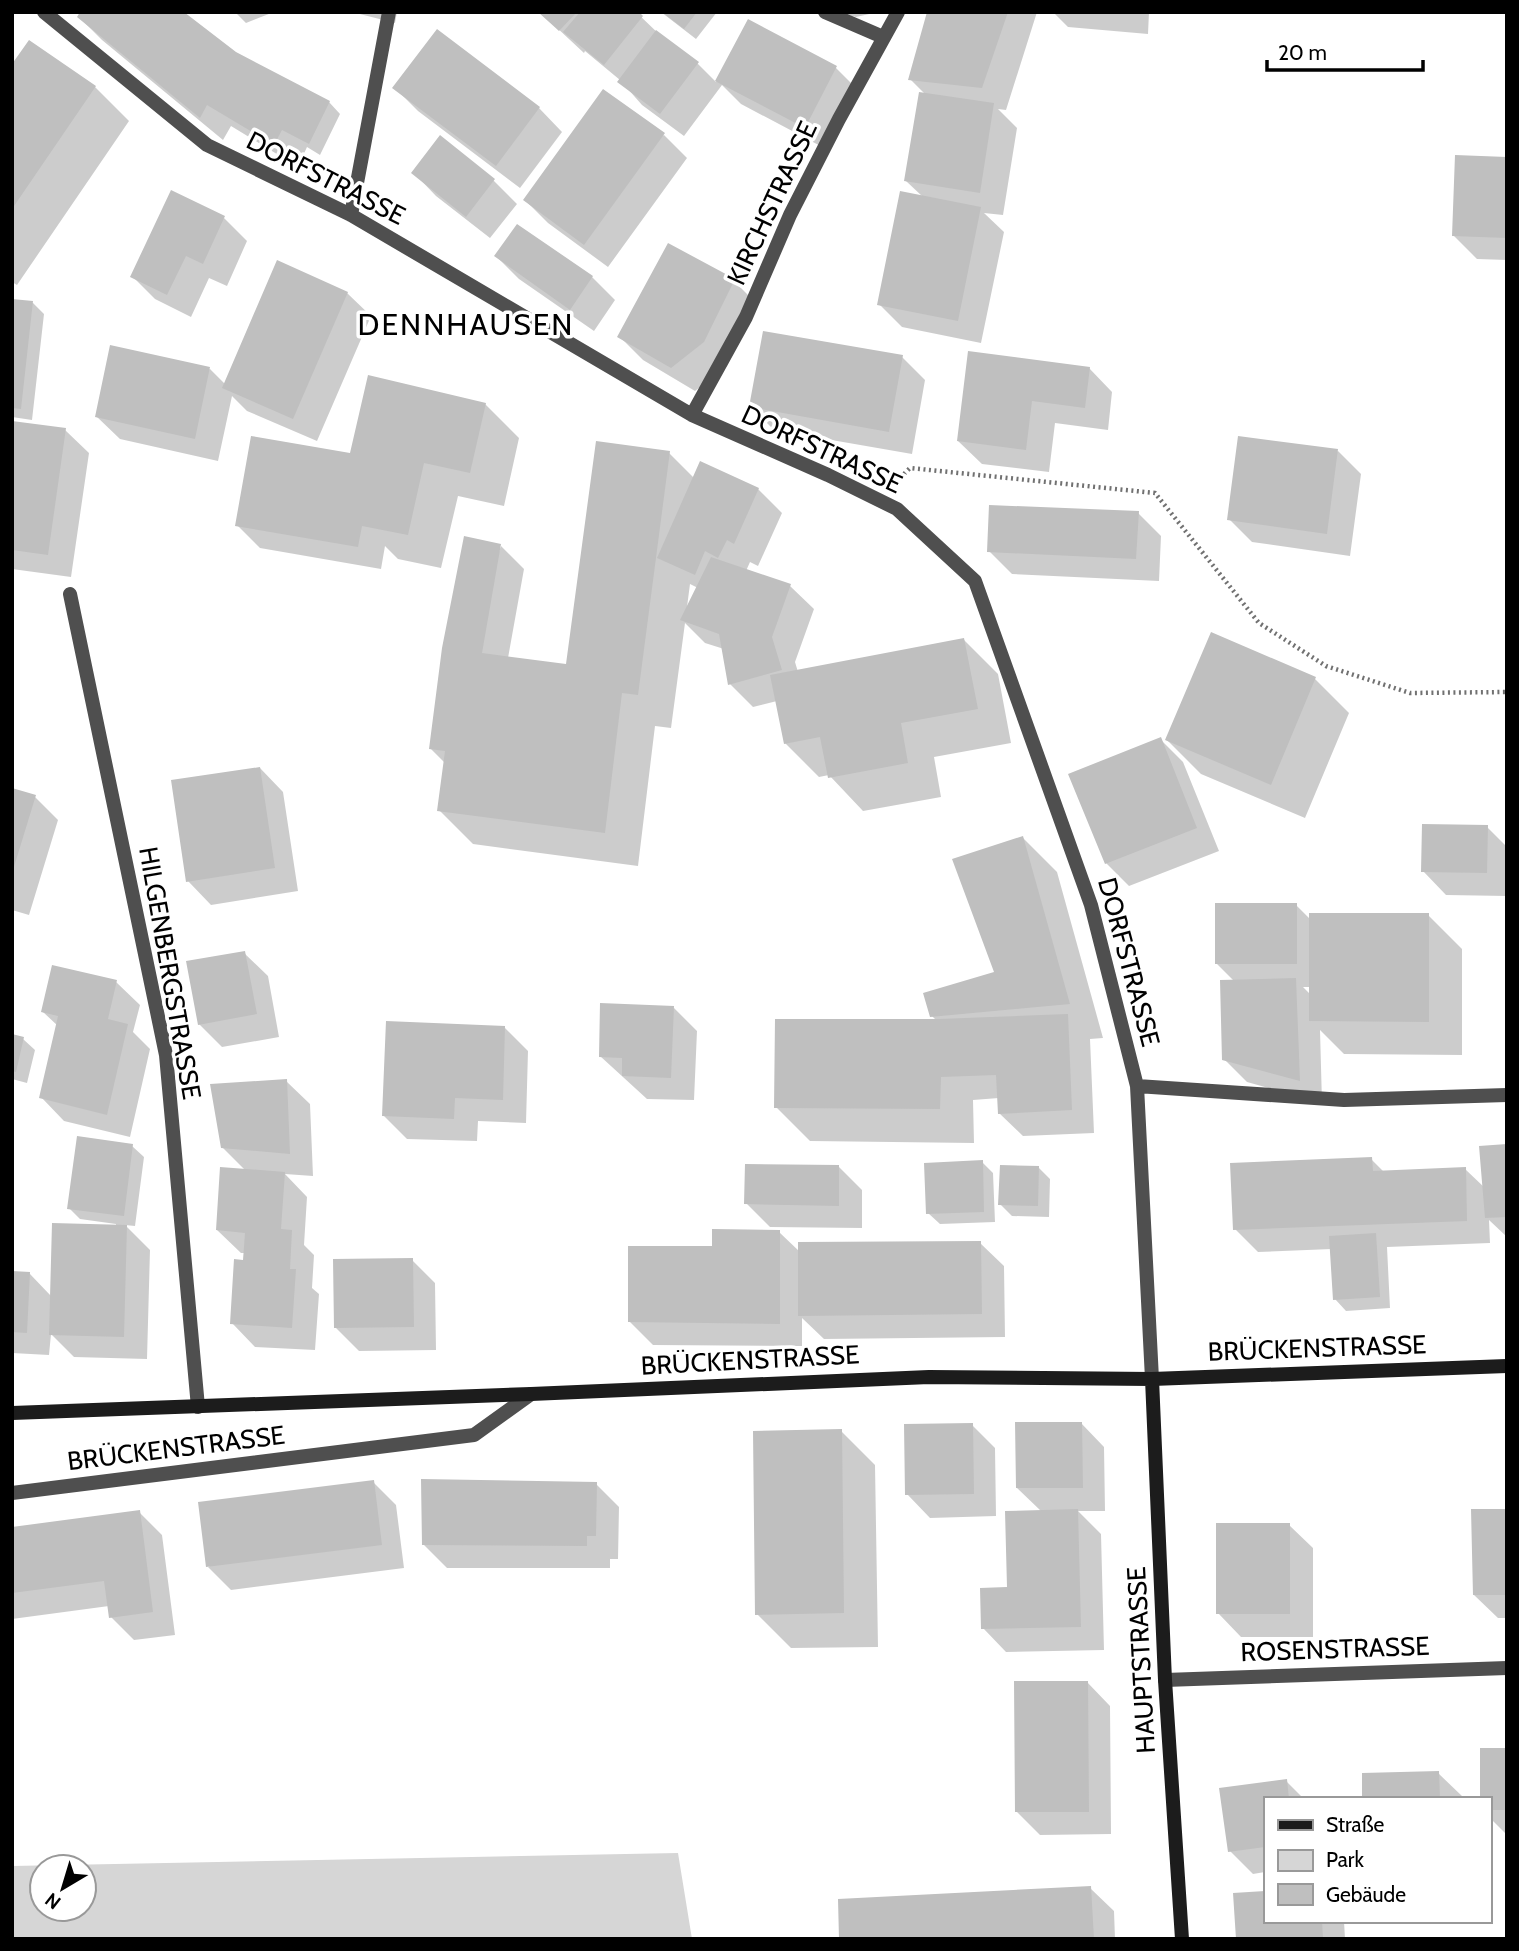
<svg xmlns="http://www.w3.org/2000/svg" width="1519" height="1951" font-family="Cabin,sans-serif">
<rect width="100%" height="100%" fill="#fff"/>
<path fill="#d6d6d6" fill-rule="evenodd" d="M678,1853L692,1939H12V1866ZM42,1867H84V1909H42Z"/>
<path fill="#0003" fill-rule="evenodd" d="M235,12H274L246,23Z
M352,12H397L395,23Z
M540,12H636L661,36L698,64L716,82L748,22L836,68L859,91L828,150L741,104L722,85L684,136L642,105L620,80L585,51L584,53Z
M661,12H717L696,39Z
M835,12H878L856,17Z
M929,12H1037L1006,110L998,109L1017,128L1003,215L984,213L1004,232L981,343L902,327L879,304L923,197L906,181L925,94L910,79Z
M1053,12H1149L1148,34L1068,27Z
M79,17L235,53L329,102L340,114L320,155L307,147L298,167L231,126L223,140L102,40Z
M12,67L95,87L129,121L17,285L12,282Z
M395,88L539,108L562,132L520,188L418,111Z
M664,135L687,158L608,267L548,223L525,200Z
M440,138L494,181L517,204L490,238L436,196L413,172Z
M1507,159V260L1477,259L1454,236Z
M224,218L247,241L227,286L209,278L191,317L155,299L132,276Z
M496,256L592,277L615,300L594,331L519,279Z
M734,281L757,304L727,366L695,391L643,360L620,337Z
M347,293L371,316L317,441L247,411L232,396L218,461L120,439L96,416L210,369L225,384Z
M12,300L33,303L44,314L32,420L12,417Z
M902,357L925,380L912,454L774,430L751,407Z
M1089,368L1112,392L1108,430L1055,423L1049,472L982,464L958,441Z
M485,404L519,438L504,506L458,496L441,568L398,559L385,546L381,569L260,548L237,525L355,456Z
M12,423L65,430L89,453L71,577L12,569Z
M1338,451L1361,474L1350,556L1252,542L1229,519Z
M669,453L694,478L758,489L782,513L758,566L750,562L746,571L790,586L814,609L795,662L798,672L964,640L998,674L1011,743L934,757L941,797L863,811L829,775L819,777L785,743L777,701L753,707L730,684L724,649L705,643L685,623L671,728L655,726L638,866L473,844L439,810L445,763L431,749L501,546L524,569L508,658L568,666ZM690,584L698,588L687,607Z
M1138,513L1161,536L1159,581L1012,574L989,551Z
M1212,635L1315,679L1349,713L1305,818L1201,774L1167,740Z
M1160,739L1183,762L1219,851L1129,886L1106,863Z
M260,768L283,792L298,891L211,905L188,881Z
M12,790L35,797L58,820L29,915L12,910Z
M1487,827L1507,847V896L1446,895L1423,871Z
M1023,838L1057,872L1103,1038L1090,1039L1094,1133L1023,1136L999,1113V1098L973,1100L974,1143L810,1141L776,1107L937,1021L932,1016L996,974Z
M1296,905L1310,919L1428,915L1462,949V1055L1344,1054L1320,1030L1322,1103L1247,1082L1224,1059L1234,981L1217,964ZM1303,987H1310V994Z
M244,953L268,976L279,1037L222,1047L199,1024Z
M116,982L140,1005L133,1032L150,1049L130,1137L64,1121L41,1097L58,1026L43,1012Z
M674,1008L697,1031L694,1100L647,1099L600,1056Z
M505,1028L528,1051L526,1123L478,1121L477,1141L407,1139L384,1116Z
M12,1036L23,1039L35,1050L27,1083L12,1079Z
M286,1081L310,1104L313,1176L285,1174L307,1197L304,1245L314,1255L312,1288L319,1294L315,1350L255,1347L232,1323L246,1253H241L217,1230L246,1171L222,1147Z
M1507,1145V1237L1489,1220L1490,1243L1387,1247L1390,1308L1346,1311L1335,1299L1332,1249L1258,1252L1235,1229L1371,1159L1384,1172L1465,1169L1485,1188Z
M132,1146L144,1157L135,1226L125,1225L150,1250L147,1359L74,1357L51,1334L49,1355L12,1353V1273L30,1274L51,1296L116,1227V1224L80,1219L69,1208Z
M982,1162L993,1173L995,1222L940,1224L928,1213Z
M839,1167L862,1190V1228L770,1227L746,1203Z
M1039,1168L1050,1179L1049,1217L1012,1216L1000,1204Z
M779,1232L800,1252L980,1243L1004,1266L1005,1337L824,1339L802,1318V1346L653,1345L630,1322L713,1248Z
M412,1260L435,1283L436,1350L359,1351L336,1328Z
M1081,1423L1104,1447L1105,1511H1078L1101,1534L1104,1650L1006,1652L983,1628L1009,1588L1041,1511L1017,1488Z
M972,1425L995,1448L996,1516L930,1518L907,1494Z
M841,1431L875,1465L878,1647L791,1648L757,1614Z
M373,1482L396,1505L404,1568L231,1590L208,1567Z
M596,1484L619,1507L618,1559H610V1568H447L424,1545Z
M1507,1510V1618H1498L1474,1595Z
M139,1512L162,1535L175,1635L134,1640L111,1617L109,1606L12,1619V1529Z
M1289,1525L1313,1548V1637H1241L1218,1613Z
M1087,1682L1110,1706L1111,1834L1040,1835L1017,1812Z
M1507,1750V1833H1505L1489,1817V1799Z
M1438,1773L1462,1796V1799H1364Z
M1286,1781L1304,1799H1265V1872L1253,1874L1230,1851L1221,1789Z
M1090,1888L1114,1911L1115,1939H841Z
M1265,1893V1921H1344L1345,1939H1238L1235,1895Z"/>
<path fill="#bfbfbf" d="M80,12H184L236,52L330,101L309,144L282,130L274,145L207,105L200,118L77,17Z
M538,12H577L559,31Z
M580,12H639L643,16L604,65L563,32Z
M662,12H697L684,29Z
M927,12H1008L982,88L908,80Z
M748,19L837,66L805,128L715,81Z
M437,29L540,107L496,166L392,88Z
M656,30L699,62L660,114L617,82Z
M29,40L96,86L12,209V64Z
M603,89L665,133L584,245L523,200Z
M919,92L994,103L980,193L904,181Z
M440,135L495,179L466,217L411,173Z
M1455,155L1507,157V238L1452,236Z
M171,190L225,216L203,264L186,256L167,295L130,277Z
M900,191L981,207L958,321L877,305Z
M517,224L593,276L570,310L494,256Z
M668,243L735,279L704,342L671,368L617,337Z
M277,260L348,292L293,419L222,388Z
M12,299L33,301L21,409L12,408Z
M763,331L903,355L889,432L749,407Z
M110,345L210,367L195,439L95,417Z
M968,351L1090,367L1085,408L1032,401L1026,450L957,441Z
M368,375L486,403L470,473L424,463L408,535L362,526L358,547L235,526L251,436L350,453Z
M12,421L66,428L48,555L12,550Z
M1238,436L1338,449L1327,534L1227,520Z
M596,441L670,451L638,695L622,693L605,833L437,811L445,751L429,749L442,648L464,536L501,544L482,653L566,664Z
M700,461L759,488L734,544L727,540L718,558L705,551L695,575L657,558Z
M989,505L1139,511L1136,559L987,552Z
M711,557L791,584L772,637L782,670L728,685L719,634L680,620Z
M1211,632L1316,677L1271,785L1165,740Z
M964,638L978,709L901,723L908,763L828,778L820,737L784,744L770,675Z
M1161,737L1197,828L1105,864L1068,774Z
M260,767L275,868L186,882L171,780Z
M12,788L36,795L13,870H12Z
M1422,824L1488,825L1487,873L1421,872Z
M1023,836L1070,1004L930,1017L923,993L994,972L952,859Z
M1215,903H1297V964H1215Z
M1309,913H1429V1022L1309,1021Z
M245,951L257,1014L198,1025L186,961Z
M52,965L117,980L108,1019L128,1024L107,1115L39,1098L58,1016L41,1012Z
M1296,978L1300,1081L1222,1060L1220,980Z
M600,1003L674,1006L671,1078L622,1076V1058L599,1057Z
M1068,1014L1072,1110L998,1114L996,1075L941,1077L940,1109L774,1108L775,1019H939Z
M386,1021L505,1026L503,1100L455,1098L454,1119L382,1116Z
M12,1034L24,1037L16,1072L12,1071Z
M287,1079L290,1154L221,1148L210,1084Z
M77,1136L133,1144L124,1216L67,1209Z
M1507,1144V1217L1485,1218L1479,1146Z
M1372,1157L1373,1171L1466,1167L1467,1221L1233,1230L1230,1163Z
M983,1160L984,1212L926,1214L924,1163Z
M745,1164L839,1165V1206L744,1204Z
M1000,1165L1039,1166L1038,1206L998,1205Z
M220,1167L285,1172L281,1229L292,1230L290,1269H296L292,1328L230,1324L234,1259L243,1260L245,1233L216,1230Z
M52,1223L127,1225L124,1337L49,1335Z
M712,1229L780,1230V1324L628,1322V1246H712Z
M1376,1233L1380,1297L1333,1300L1329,1236Z
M981,1241L982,1314L798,1316V1242Z
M413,1258L414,1327L334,1328L333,1259Z
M12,1271L30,1272L27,1333L12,1332Z
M1015,1422H1082L1083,1488H1016Z
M973,1423L974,1494L905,1495L904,1424Z
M842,1429L844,1613L755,1615L753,1431Z
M421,1479L597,1482L596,1536H587V1546L422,1545Z
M374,1480L382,1545L206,1567L198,1502Z
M1078,1509L1081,1627L981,1629L980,1588L1007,1587L1005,1511Z
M1471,1509H1507V1595H1473Z
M140,1510L153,1612L109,1618L104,1581L12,1593V1527Z
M1216,1523H1290V1614H1216Z
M1014,1681H1088L1089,1812H1015Z
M1480,1748H1507V1810H1489V1799H1480Z
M1439,1771L1440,1799H1362V1773Z
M1287,1779L1289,1799H1265V1847L1228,1852L1219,1788Z
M1091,1886L1094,1939H839L838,1899Z
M1265,1891V1921H1322L1323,1939H1236L1233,1893Z"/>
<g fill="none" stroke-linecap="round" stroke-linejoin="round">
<path stroke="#717171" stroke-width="4.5" stroke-dasharray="2 3.5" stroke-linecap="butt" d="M904,474L910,468L1155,493L1259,623L1326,666L1410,693L1507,692"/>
<path stroke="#4f4f4f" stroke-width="14" d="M44,12L207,145L351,215L692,415L828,475L897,509L975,581L1091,905L1137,1086L1152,1379
M825,12L883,37
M351,215L389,12
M692,415L746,317L790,215L839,119L898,12
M70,594L166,1055L198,1407
M1137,1086L1344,1100L1507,1095
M12,1493L474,1435L531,1394
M1165,1680L1507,1668"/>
<path stroke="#1c1c1c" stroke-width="14" d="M1152,1379L1165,1680L1182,1939
M12,1413L531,1394L929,1377L1152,1379L1507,1366"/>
</g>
<g text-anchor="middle" stroke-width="7" stroke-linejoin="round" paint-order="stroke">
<g font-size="26" fill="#000" stroke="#fff">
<text transform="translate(326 178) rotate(27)" y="9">DORFSTRASSE</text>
<text transform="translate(772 203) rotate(-65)" y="9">KIRCHSTRASSE</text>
<text transform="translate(822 449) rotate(25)" y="9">DORFSTRASSE</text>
<text transform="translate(1129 962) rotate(75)" y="9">DORFSTRASSE</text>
<text transform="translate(170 973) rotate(80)" y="9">HILGENBERGSTRASSE</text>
<text transform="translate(1317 1348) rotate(-2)" y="9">BRÜCKENSTRASSE</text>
<text transform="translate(750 1360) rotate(-3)" y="9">BRÜCKENSTRASSE</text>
<text transform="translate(176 1448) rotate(-7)" y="9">BRÜCKENSTRASSE</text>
<text transform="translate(1335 1649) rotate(-2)" y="9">ROSENSTRASSE</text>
<text transform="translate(1141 1660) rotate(-93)" y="9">HAUPTSTRASSE</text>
</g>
<g font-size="30" letter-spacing="2" fill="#000" stroke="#fff">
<text x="466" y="335">DENNHAUSEN</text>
</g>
</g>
<rect width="1519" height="1951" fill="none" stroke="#000000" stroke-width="28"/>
<rect x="1264" y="1797" width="228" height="126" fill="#ffffff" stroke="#999999" stroke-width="2"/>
<rect x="1278" y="1820" width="35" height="10" fill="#1c1c1c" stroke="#999999" stroke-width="2"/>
<text x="1326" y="1832" font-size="21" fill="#000000">Straße</text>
<rect x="1278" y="1850" width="35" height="21" fill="#d6d6d6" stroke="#999999" stroke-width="2"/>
<text x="1326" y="1867" font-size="21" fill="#000000">Park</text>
<rect x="1278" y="1884" width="35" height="21" fill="#bfbfbf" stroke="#999999" stroke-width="2"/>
<text x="1326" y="1902" font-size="21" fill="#000000">Gebäude</text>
<g transform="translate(63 1888) rotate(218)"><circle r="33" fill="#ffffff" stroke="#999999" stroke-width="2"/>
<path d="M0-5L12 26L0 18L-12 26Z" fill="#000000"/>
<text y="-10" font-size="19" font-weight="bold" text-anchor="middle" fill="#000000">N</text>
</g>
<path d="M1267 60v10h156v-10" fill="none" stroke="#000000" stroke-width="3.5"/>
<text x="1278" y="60" font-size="21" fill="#000000" stroke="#ffffff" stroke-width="5" paint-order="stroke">20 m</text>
</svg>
